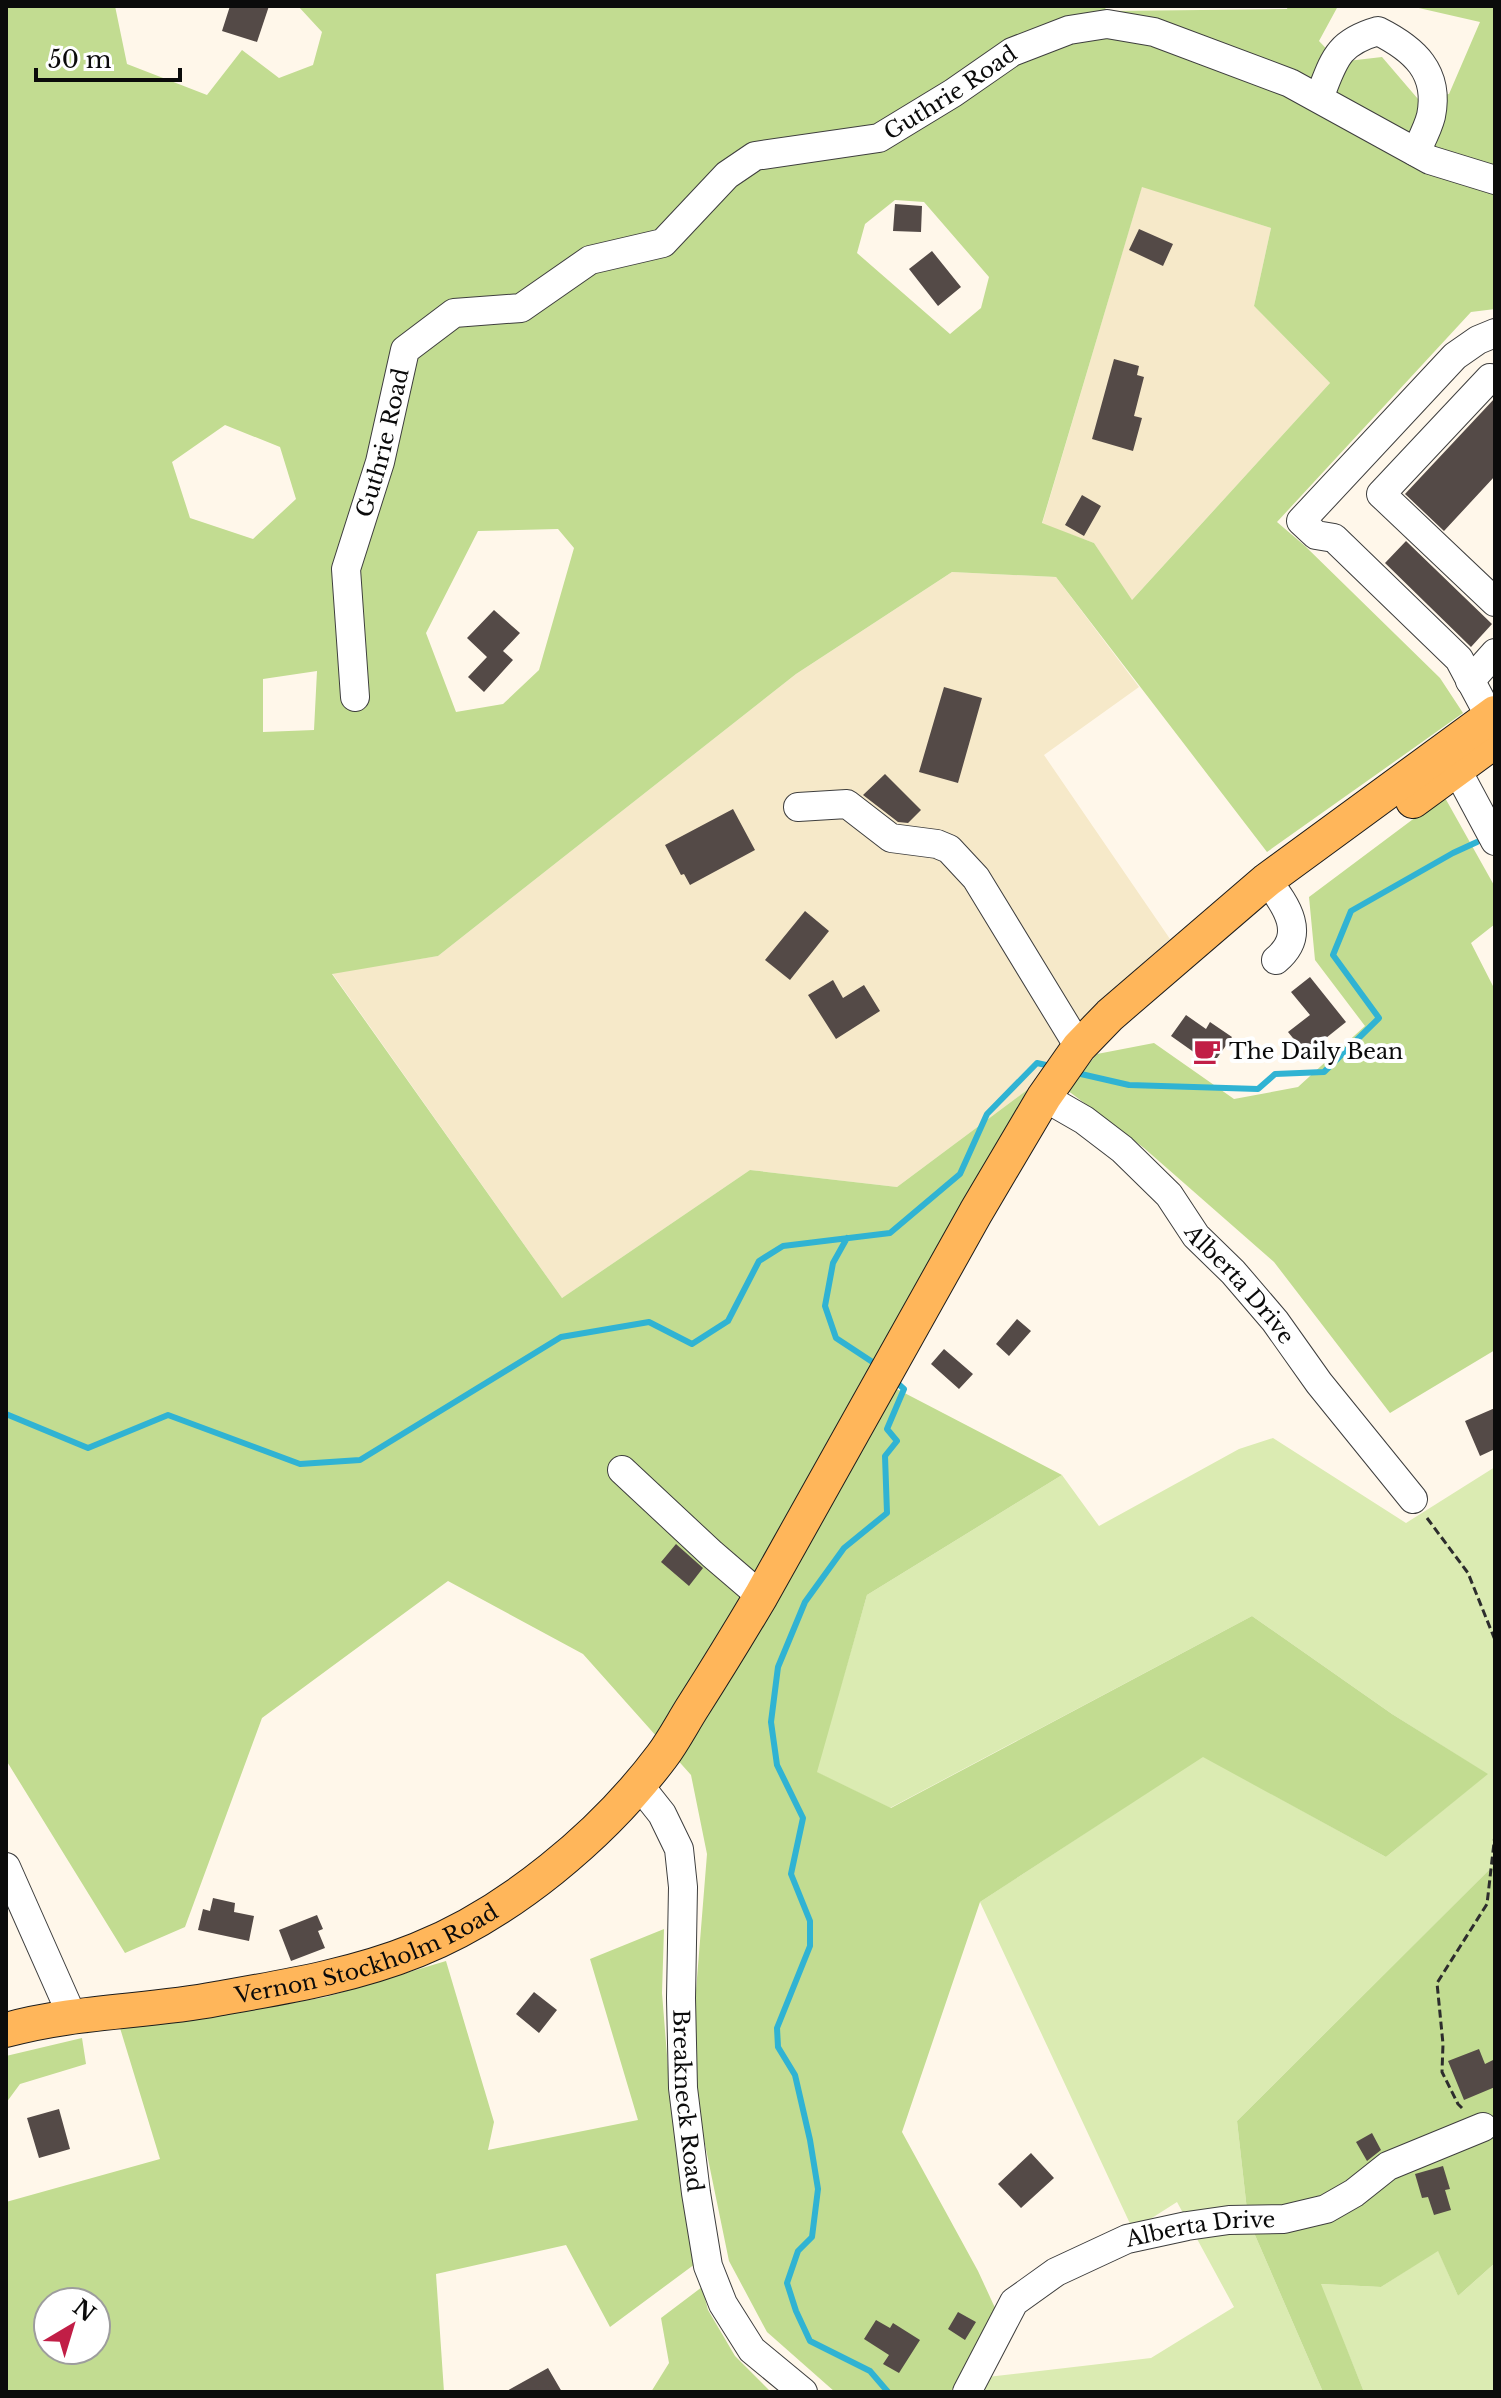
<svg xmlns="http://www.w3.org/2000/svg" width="1501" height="2398" font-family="'Libre Baskerville',serif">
<rect width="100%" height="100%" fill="#fff7ea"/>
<path fill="#f6e9c9" d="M1142,186L1271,228L1254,306L1330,383L1131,601L1094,543L1042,524Z
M952,572L1056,577L1139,687L1044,755L1170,939L1092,1008L1035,1084L897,1187L750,1170L562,1298L332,973L438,956L796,674Z"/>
<path fill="#dbebb2" d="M1273,1438L1406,1523L1495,1467V1864L1237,2121L1248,2219L1323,2392H978L987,2377L1151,2358L1234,2307L1177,2202L1133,2230L980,1902L1203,1756L1386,1857L1487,1774L1392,1714L1252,1616L890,1808L816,1772L867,1595L1062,1475L1099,1526L1239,1449Z
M1438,2250L1458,2296L1495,2263V2392H1364L1320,2284L1381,2287Z"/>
<path fill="#c2dc91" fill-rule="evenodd" d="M6,6H115L127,64L207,95L242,50L279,78L313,65L322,32L298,6H1103L1108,11L1287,9L1288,6H1338L1319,41L1339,62L1382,57L1418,99L1449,94L1480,22L1410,6H1495V309L1471,312L1277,522L1305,546L1440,678L1463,713L1267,852L1056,577L952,572L796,674L438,956L332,974L562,1298L750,1170L897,1187L1035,1084L868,1374L1062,1475L867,1595L817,1772L891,1808L1252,1616L1392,1714L1488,1774L1386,1857L1203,1757L980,1902L902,2132L978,2271L996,2310L951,2392H835L767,2332L729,2261L693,2086L695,2003L707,1854L691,1775L583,1654L448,1581L262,1718L185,1927L125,1953L6,1760ZM1142,187L1271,228L1254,306L1330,383L1132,600L1094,543L1042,523ZM895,200L924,202L989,277L981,308L950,334L857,253L865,224ZM225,425L280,447L296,499L253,539L190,518L172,462ZM558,529L574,548L539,670L503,704L456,712L426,633L478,531ZM317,671L314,730L263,732V679Z
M1444,796L1495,887V924L1471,943L1495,990V1350L1390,1413L1274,1262L1144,1148L1067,1090L1097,1054L1154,1043L1234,1099L1298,1087L1365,1026L1315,960L1309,897Z
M1495,1864V2263L1458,2296L1438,2251L1381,2287L1321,2284L1364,2392H1323L1248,2219L1237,2121Z
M664,1929L662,1993L671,2105L695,2264L610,2327L566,2245L436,2274L444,2392H6V2202L160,2159L120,2028L210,2017L326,1997L446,1961L494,2122L488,2150L638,2120L590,1959ZM48,2302H96V2350H48Z
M82,2038L86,2064L20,2084L6,2103V2056Z
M702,2287L708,2310L735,2356L771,2392H651L669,2363L661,2318Z"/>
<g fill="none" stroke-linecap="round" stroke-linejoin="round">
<path stroke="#30b3d3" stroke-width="6" d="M1081,1074L1129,1085L1258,1089L1275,1074L1324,1072L1379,1018L1333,955L1351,911L1453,853L1477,842
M847,1238L833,1263L825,1306L836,1338L877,1365
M6,1414L88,1448L168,1415L300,1464L360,1460L561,1337L649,1322L692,1344L728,1321L759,1261L783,1246L890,1233L960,1174L987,1114L1037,1063L1046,1065
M888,2392L870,2371L810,2341L796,2311L787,2283L798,2251L812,2237L818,2189L810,2140L795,2075L778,2047L777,2028L810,1946V1921L791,1874L803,1818L777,1765L771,1722L778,1667L805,1602L844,1548L887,1513L885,1456L897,1441L887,1429L904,1389L894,1380"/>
</g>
<path fill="#544a47" d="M230,6H269L257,42L222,31Z
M895,204L922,206L921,232L893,231Z
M1139,229L1173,244L1163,266L1129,250Z
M932,251L961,287L938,306L909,269Z
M1114,359L1139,366L1137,375L1144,377L1134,416L1142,418L1133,451L1092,439Z
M1495,398V476L1444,531L1405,494Z
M1082,495L1101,506L1084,536L1065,525Z
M1406,541L1492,624L1471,647L1385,563Z
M494,610L520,633L503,651L513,660L484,692L468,677L487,657L467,638Z
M944,687L982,698L958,783L919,772Z
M885,774L921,810L908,823L898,822L863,795Z
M733,809L755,850L690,885L684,874L681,875L665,845Z
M805,911L829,931L790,980L765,960Z
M1310,977L1346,1022L1306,1054L1288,1032L1310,1015L1291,992Z
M833,980L843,998L864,985L880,1011L836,1039L808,995Z
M1186,1015L1206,1029L1210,1022L1232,1037L1212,1065L1171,1036Z
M1017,1319L1031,1331L1009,1356L996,1344Z
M944,1349L973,1374L959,1389L931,1364Z
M1495,1408V1449L1480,1456L1465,1421Z
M676,1544L703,1568L689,1586L661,1562Z
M213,1898L235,1903L234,1912L254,1916L249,1941L198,1930L203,1909L210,1911Z
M317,1915L323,1929L318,1931L325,1948L291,1961L279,1930Z
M534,1992L557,2010L539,2033L516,2014Z
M1479,2049L1485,2064L1495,2059V2087L1464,2100L1448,2061Z
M59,2109L70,2149L39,2158L27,2118Z
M1372,2133L1381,2150L1367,2161L1356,2142Z
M1031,2153L1054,2178L1021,2208L998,2184Z
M1443,2166L1450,2189L1445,2190L1451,2210L1434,2215L1428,2197L1422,2198L1415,2174Z
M958,2312L976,2322L965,2340L948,2329Z
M876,2320L890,2328L893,2323L920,2340L899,2373L883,2364L889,2355L864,2339Z
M548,2368L562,2392H505Z"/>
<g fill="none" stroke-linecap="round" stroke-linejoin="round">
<g stroke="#3e3e3e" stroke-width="30">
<g id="minor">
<path d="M1319,98C1334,61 1336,43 1378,31C1414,49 1440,72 1431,116C1428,128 1421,141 1416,152"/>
<path d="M1490,378L1381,494L1495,602"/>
<path d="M1470,681L1495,653"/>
<path id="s1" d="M355,697L346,569L380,462L405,350L454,313L521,308L590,260L663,243L727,175L755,156L879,138L953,93L1012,52L1069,30L1107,24L1154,32L1290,83L1430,160L1495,180"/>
<path d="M1490,717L1459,659L1334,538L1316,535L1301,521L1455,356L1478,340L1495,333"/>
<path d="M1457,770L1495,841"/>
<path d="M798,807L847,804L891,838L937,844L949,849L976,878L1079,1047"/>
<path d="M1267,880C1287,907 1307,934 1276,960"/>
<path id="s2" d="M1044,1097L1084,1120L1122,1149L1169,1195L1196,1236L1233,1272L1275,1321L1319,1383L1413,1499"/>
<path d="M622,1470L712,1554L761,1596"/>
<path id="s3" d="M639,1785L662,1814L679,1849L683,1887L681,1998L683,2088L696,2193L708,2266L723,2304L752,2350L803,2392"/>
<path d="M6,1867L73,2018"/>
<path id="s4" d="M967,2392L1014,2302L1056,2272L1127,2239L1187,2226L1229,2220L1284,2219L1326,2209L1354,2193L1388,2166L1483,2127"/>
</g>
</g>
<g stroke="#1c1c1c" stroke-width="36">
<g id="major">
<path d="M1413,801L1495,741"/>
<path id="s5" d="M6,2030C74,2011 147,2012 216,1999C284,1987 353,1976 417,1950C509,1913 602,1836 662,1756C674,1740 683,1722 694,1705C717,1669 739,1633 761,1596L976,1212L1044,1097L1079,1047L1110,1015L1267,880L1495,713"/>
</g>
</g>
<path stroke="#2d2d2d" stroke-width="3" stroke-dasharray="8 4" stroke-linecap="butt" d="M1427,1518L1468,1573L1495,1640
M1462,2108L1458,2104L1442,2072L1443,2044L1437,1983L1487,1904L1495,1834"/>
<use href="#minor" stroke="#fff" stroke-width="28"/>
<use href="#major" stroke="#ffb65a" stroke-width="34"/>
</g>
<defs>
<g id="cafe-bare" transform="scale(2.16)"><path d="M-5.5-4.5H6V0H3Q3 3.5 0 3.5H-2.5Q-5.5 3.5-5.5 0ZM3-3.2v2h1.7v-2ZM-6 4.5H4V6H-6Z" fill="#c11e46" stroke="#fff" stroke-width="2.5" paint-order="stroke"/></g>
</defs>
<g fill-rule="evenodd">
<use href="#cafe-bare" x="1207" y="1051"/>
</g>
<g text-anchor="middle" stroke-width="8" stroke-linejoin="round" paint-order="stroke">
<g font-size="22" fill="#0b0b0b" stroke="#fff">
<text dy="8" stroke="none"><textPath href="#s1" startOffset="980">Guthrie Road</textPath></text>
<text dy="8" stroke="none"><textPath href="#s1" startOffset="260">Guthrie Road</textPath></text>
<text dy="8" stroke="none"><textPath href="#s2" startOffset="274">Alberta Drive</textPath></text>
<text dy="8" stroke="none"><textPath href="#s5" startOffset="370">Vernon Stockholm Road</textPath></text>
<text dy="8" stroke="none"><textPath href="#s3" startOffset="328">Breakneck Road</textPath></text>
<text dy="8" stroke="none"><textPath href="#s4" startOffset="306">Alberta Drive</textPath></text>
</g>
<g font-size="22" fill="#0b0b0b" stroke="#fff" text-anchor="start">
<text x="1229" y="1059">The Daily Bean</text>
</g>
</g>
<rect width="1501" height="2398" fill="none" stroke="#0b0b0b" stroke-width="16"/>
<g transform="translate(72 2326) rotate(38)"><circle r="38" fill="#ffffff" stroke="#9d9d9d" stroke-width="2"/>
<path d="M0-6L14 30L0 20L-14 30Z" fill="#c11e46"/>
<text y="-12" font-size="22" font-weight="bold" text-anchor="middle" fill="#0b0b0b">N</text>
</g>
<path d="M36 68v12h144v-12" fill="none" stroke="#0b0b0b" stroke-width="4"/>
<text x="48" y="68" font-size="24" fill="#0b0b0b" stroke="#ffffff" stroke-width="6" paint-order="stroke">50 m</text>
</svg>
